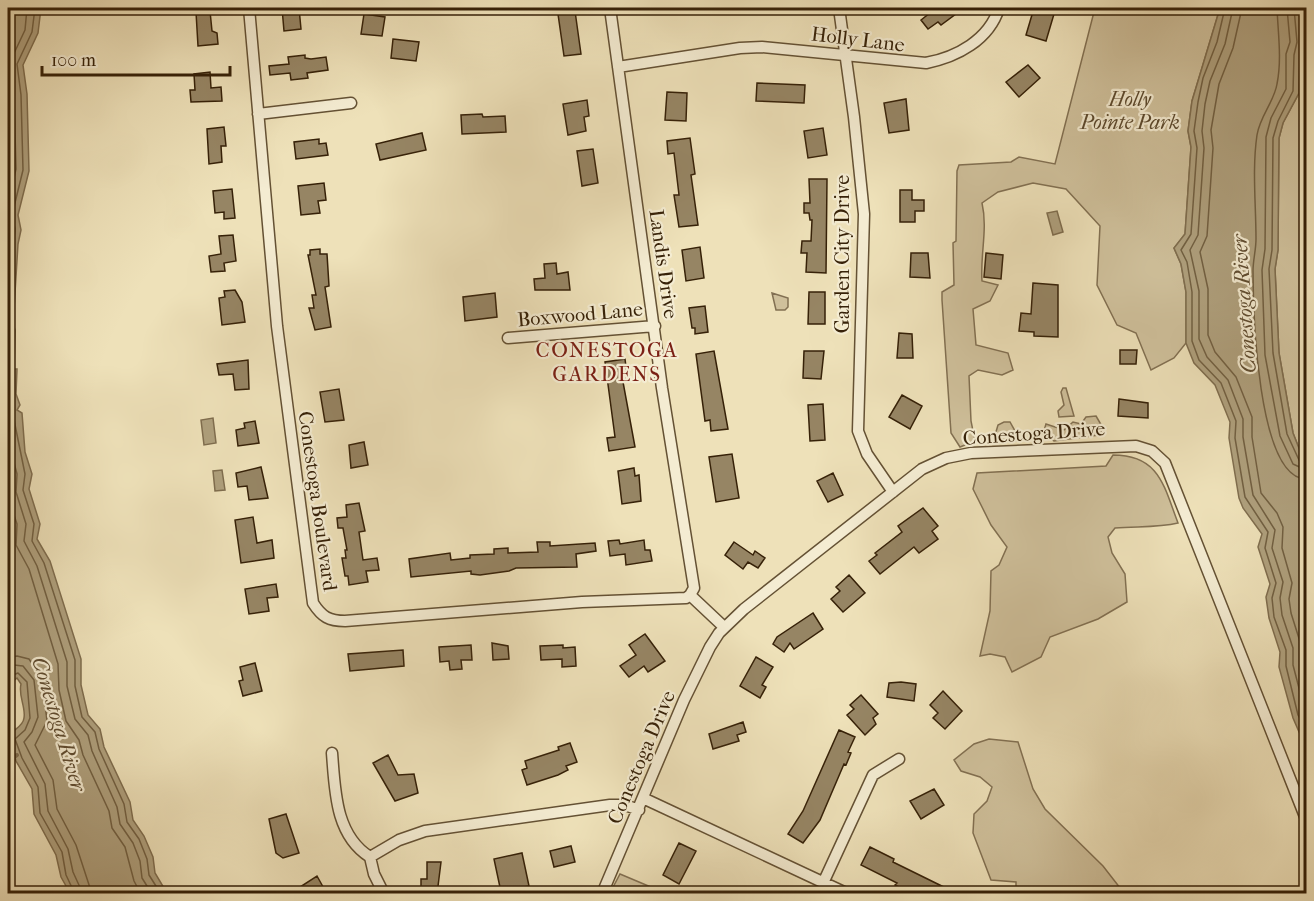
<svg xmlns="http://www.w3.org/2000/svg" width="1314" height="901" font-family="'IM FELL French Canon',serif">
<rect width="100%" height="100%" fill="#eee1b9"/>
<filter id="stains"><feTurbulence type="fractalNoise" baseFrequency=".00333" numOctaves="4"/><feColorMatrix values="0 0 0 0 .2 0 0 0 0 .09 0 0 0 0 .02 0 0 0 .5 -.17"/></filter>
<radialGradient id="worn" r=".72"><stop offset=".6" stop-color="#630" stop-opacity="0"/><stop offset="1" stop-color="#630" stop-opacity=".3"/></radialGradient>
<path fill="#cfc09b" stroke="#827052" stroke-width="1.5" d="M1095,8H1220L1192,101L1188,131L1191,147L1185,234L1174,248L1181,264L1186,292V343L1174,358L1151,370L1136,333L1117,325L1097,285L1100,226L1066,189L1033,183L998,192L982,203C988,229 980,255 982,281L998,285L990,301L973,309L976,345L1008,353L1013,370L1002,375L978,370L969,376L971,421L975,441L960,447L951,433L942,300V292L954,285L953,243L956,241L957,171L959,165L1011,162L1019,157L1055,164Z
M1300,8H1306V466L1293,433L1279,353L1275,269L1278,250L1279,138L1283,123L1299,93L1300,56L1303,43Z
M772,293L788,298V307L785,310H776Z
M1063,388H1066L1074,416L1059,417L1058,411L1064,405L1061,392Z
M1096,416L1103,428L1099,435L1054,441L1043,434L1046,424L1064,430L1073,422L1081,424L1086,417Z
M1004,422H1010L1020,440L1019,441L993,442L998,425Z
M1113,455C1160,455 1164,487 1178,523C1157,528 1136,526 1115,528L1108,537L1112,553L1125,574L1127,602L1098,619L1050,637L1041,657L1012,672L1005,657L990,654L980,656L990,611L991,571L999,565L1007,547L991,525L973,489L977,473L1106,466Z
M989,739L1018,742L1033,789L1045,809L1103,866L1124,893H1016V882L991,880L973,833L974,814L987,801L992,787L980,777L961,771L954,760L974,744Z
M620,874L665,893H610Z"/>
<path fill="#afa07d" stroke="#7f6d4e" stroke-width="1.5" d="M8,8H41L38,33L23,65L27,94L29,171L18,215L21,230L18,244L14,309L9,310L15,330L14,369H17L16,394L20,405L17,410L22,413L25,452L32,474L29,489L40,524L37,539L50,561L81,659V685L88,715L100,729L104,747L130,802L133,820L144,836L153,857L155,873L167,893H70L61,877L56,855L34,814L32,789L16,761L9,736C13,729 23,727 24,718C26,707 18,696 21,684L17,678L10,684L12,694L8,705Z
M1220,8H1300L1303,43L1300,56L1299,93L1283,123L1279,138L1278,250L1275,269L1279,353L1293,433L1306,466V748L1293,718L1279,667L1280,652L1269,618L1266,597L1270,584L1258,547L1262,534L1243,508L1239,498L1229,438L1230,422L1215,385L1194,363L1186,343V292L1181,264L1174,248L1185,234L1191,147L1188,131L1192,101Z
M1057,211L1063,232L1053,235L1047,213Z
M213,418L216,443L204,445L201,420Z
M222,470L225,490L215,491L213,471Z"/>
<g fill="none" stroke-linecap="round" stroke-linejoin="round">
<path stroke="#726042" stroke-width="1.5" d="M1225,8L1217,42L1203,78L1198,102L1194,131L1197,148L1191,234L1181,250L1187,262L1192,292V341L1199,360L1221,383L1236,421L1235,438L1245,497L1268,532L1265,548L1276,583L1272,598L1274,617L1286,650V666L1298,715L1306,730
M1233,8L1225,44L1210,81L1205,104L1202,131L1204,148L1198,235L1190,250L1199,291V339L1207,357L1228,380L1243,419V437L1253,495L1275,530L1272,548L1283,582L1280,598L1282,615L1293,648V665L1306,715
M1242,8L1233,48L1219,84L1211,130L1213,148L1207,236L1200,252L1208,289V335L1215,352L1236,377L1252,417V437L1261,493L1277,513L1283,527L1282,548L1292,583L1289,599L1291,613L1302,648V664L1306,681
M1277,8C1278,33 1282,59 1277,84C1274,102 1260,116 1257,135C1252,169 1256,205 1256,239C1256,250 1253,260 1253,271C1253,309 1257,478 1306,479
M1287,8L1290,42L1286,54V89L1271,118L1266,137L1265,249L1262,270L1265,355L1280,436L1293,464L1306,470
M1294,8L1297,42L1294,55L1293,91L1278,121L1273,138L1272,250L1269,269L1273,353L1287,434L1299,460L1306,463
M8,203L16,169L14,95L9,64L25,30L27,8
M8,294L15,229L12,215L23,170L21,95L17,64L32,32L35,8
M8,326L12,410L25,474L23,490L34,524L32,541L44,563L75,660V686L82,717L95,732L99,749L124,804L127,822L139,839L147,859L149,875L161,894
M8,419L12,455L17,474L16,492L26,524L24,541L37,566L67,662V686L75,719L88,735L92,751L117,807L120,824L133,843L140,861L142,878L152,894
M8,497L17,524L16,545L29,569L58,664L59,690L66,721L79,740L83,755L109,811L112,828L125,847L134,881L141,894
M8,658L17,656L29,659L42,678L47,721L35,745L53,780L57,809L76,845L92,894
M8,668L14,665L23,666L34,680L38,717L32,732L24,742L45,784L48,811L68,849L73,872L83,894
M8,677L18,673L27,682L30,718L25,730L15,739L22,758L38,787L40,813L62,852L66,875L75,894"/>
<path stroke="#7f6d4e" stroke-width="4" d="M8,761L17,755"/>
</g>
<path fill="#968564" stroke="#362108" stroke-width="1.5" d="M282,8H299L301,29L284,31Z
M928,8H964L941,25L938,22L928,29L921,20L931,12Z
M1034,8L1054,14L1046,41L1026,35Z
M210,11L212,31L217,33L218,44L198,46L196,12Z
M575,11L581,54L564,56L558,14Z
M364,14L385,17L382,36L361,34Z
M393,39L419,42L416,61L391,58Z
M305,55V58L311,59L326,57L328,70L307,73L308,78L291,80L290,73L270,75L269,66L289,64L288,57Z
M1028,65L1040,78L1019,97L1006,82Z
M210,72L211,88L221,87L222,101L191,102L190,90H195L194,74Z
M757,83L805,85L804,103L756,101Z
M667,92L687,93L686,121L665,120Z
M906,99L909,130L889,133L884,103Z
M587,100L589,116L584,117L586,131L568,135L563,104Z
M482,114L483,117L505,116L506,132L462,134L461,115Z
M224,127L226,146H221L222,162L209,164L207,129Z
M823,128L827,155L808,158L804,131Z
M422,133L426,150L380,160L376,144Z
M690,138L695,174L691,175L698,225L679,227L674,195H679L674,153L668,154L667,141Z
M319,139V144L326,143L328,155L296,159L294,142Z
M593,149L598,183L582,186L577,151Z
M809,179H827L826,273L806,272L807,253H801L802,241H811L812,220H810L809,213H804V203H810Z
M324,183L326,200L318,201L320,213L301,215L298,186Z
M232,189L235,218L224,219V212L215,213L213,191Z
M900,190H912V200H924V211H915V222H900Z
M233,235L236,261L224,263L225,271L211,272L209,256L221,254L219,236Z
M700,247L704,278L686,281L682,250Z
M320,249V254H327L329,286L325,287L331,327L315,330L309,308H314L312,295H316L308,255H310V250Z
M911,253H928L930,278L910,277Z
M986,253L1003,255L1001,279L984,277Z
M556,263L557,274L568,272L570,290H535L534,279L545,278L544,264Z
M1033,283L1058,285V337L1034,336V332L1019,331L1021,313L1031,314Z
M235,290L242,302L245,322L222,325L219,298L225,297L224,291Z
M809,292H825V324H808Z
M495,293L497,317L465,321L463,297Z
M705,306L708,332L695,334V328H692L689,308Z
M899,333L912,334L913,358H897Z
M1120,350H1137L1136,364H1120Z
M714,351L728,429L711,431L710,420L705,421L696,354Z
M804,351H824L821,379L803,378Z
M625,359L628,382H623L635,447L609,451L607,438L615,437L605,362Z
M248,360L249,389L235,390L233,374L219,375L217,364Z
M339,389L344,420L325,422L320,392Z
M902,395L922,406L910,429L889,417Z
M1119,399L1148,403V418L1118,416Z
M823,404L825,440L810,441L808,405Z
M255,421L259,443L238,446L236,430L245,428L244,423Z
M364,442L368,465L351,468L349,445Z
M732,454L739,498L716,502L709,457Z
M261,467L268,498L249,500L247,486L238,487L236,473Z
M634,468L635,476L639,475L641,501L622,504L618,471Z
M833,473L843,495L828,502L817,481Z
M359,503L365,531L359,532L363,560L377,558L379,570L366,571L368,582L349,585L348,576H345L342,558H346L345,550H347L343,528H338L337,518L347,517L346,505Z
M923,508L938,526L932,531L938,539L919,553L914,547L880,574L869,561L877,555L875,553L902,532L898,526Z
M253,517L257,543L272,540L274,558L241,563L235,520Z
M619,540L620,544L644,540L645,550H650L652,561L626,565L625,554L610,556L608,541Z
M537,542H550V546L595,543L596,551L576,554L577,567L516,568L509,571L480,575L471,574V571L411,577L409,559L450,553L451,560L470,558V555L494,554V549L508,548V553L538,552Z
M734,542L753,555L755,551L765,558L758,568L748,562L743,569L725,555Z
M849,575L865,593L843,612L831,599L840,591L836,587Z
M276,584L278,597L267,598L269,611L249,614L245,589Z
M813,613L823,629L794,649L790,643L784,652L773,644L777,637Z
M645,634L665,661L648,672L644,666L629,677L620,666L636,655L629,645Z
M492,643L508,646L509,659L493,660Z
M471,645L472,660H461L462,669L450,670L449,661L440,662L439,647Z
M563,645V648L575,647L576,666L562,667V659L541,660L540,646Z
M403,650L404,666L350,671L348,654Z
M756,657L773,667L762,685L766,687L760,698L740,686Z
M255,663L262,691L243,696L239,681L243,680L240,667Z
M901,682L916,684L914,701L887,697L889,683Z
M943,691L962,711L945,729L933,718L938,713L930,705Z
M861,695L878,714L873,718L876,724L865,735L847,715L854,709L850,705Z
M743,722L746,732L737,735L739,741L713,749L709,734Z
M839,730L855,737L848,752L851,753L846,765L844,764L820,820L803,843L788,834L803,811Z
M570,743L577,762L566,766L568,770L558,775L527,785L522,770L527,768L525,761L559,750L558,747Z
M388,755L398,775L414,774L418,793L395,801L373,763Z
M934,789L944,805L921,819L910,801Z
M286,814L299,853L283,858L276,853L269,819Z
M679,843L696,851L679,884L663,875Z
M571,846L575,862L554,867L550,851Z
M870,847L894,859L893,862L958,894H913L895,885L897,883L861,865Z
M522,853L529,886L501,892L494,859Z
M427,862H441L437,894H421V879H427Z
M317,876L327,894H304L300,887Z"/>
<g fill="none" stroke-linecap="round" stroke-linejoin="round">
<g stroke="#645134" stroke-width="13">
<path id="street" d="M249,8L277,326L313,603C322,617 329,621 345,621L582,602L686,598L690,595
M610,8L662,388L694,588L690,595
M839,8L854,117L864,214L858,431L867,454L893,492
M618,67L740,48L762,47L926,63C957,57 989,40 999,8
M258,114L351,103
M508,338L655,326
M690,595L724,627
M332,753C335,790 335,835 370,857
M645,799L848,894
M824,881L873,775L899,759
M384,894L374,874L370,857L399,840L425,831L610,805H625L639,810
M602,894L684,700L710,647L719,633L744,609L922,469L946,458L971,453L1136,446L1152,451L1165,463L1306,819
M1304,894L1306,888"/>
</g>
<use href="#street" stroke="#f4ecd2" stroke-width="10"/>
</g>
<g text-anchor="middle" stroke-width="4.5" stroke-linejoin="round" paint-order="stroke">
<g font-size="20" fill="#362108" stroke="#f4ecd2">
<text transform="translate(858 39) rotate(7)" y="7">Holly Lane</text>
<text transform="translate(842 254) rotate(-90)" y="7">Garden City Drive</text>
<text transform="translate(664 264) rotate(82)" y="7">Landis Drive</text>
<text transform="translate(580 314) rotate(-5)" y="7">Boxwood Lane</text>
<text transform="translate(1034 433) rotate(-4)" y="7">Conestoga Drive</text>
<text transform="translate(318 501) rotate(82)" y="7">Conestoga Boulevard</text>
<text transform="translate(641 757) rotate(-67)" y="7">Conestoga Drive</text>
</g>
<g font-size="20" font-style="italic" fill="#5c492d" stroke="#f4ecd2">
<text x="1130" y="106">Holly<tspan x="1130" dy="23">Pointe Park</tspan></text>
</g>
<g font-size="21" font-style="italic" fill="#604d31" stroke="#f4ecd2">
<text transform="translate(1244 304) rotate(-94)" y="7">Conestoga River</text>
<text transform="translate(59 724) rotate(73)" y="7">Conestoga River</text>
</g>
<g font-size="21" letter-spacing="1.5" fill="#7a1f14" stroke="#f4ecd2">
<text x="607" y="357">CONESTOGA<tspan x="607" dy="24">GARDENS</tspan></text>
</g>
</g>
<rect width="1314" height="901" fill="none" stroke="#eee1b9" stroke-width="30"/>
<rect x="9" y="9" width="1296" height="883" fill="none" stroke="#362108" stroke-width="3"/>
<rect x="15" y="15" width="1284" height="871" fill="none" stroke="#362108" stroke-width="1.5"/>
<path d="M42 66v9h188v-9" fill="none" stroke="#362108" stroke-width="3"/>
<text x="51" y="66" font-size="18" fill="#362108" stroke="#f4ecd2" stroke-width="4.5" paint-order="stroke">100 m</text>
<rect width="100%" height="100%" filter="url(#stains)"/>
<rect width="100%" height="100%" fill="url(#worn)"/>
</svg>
